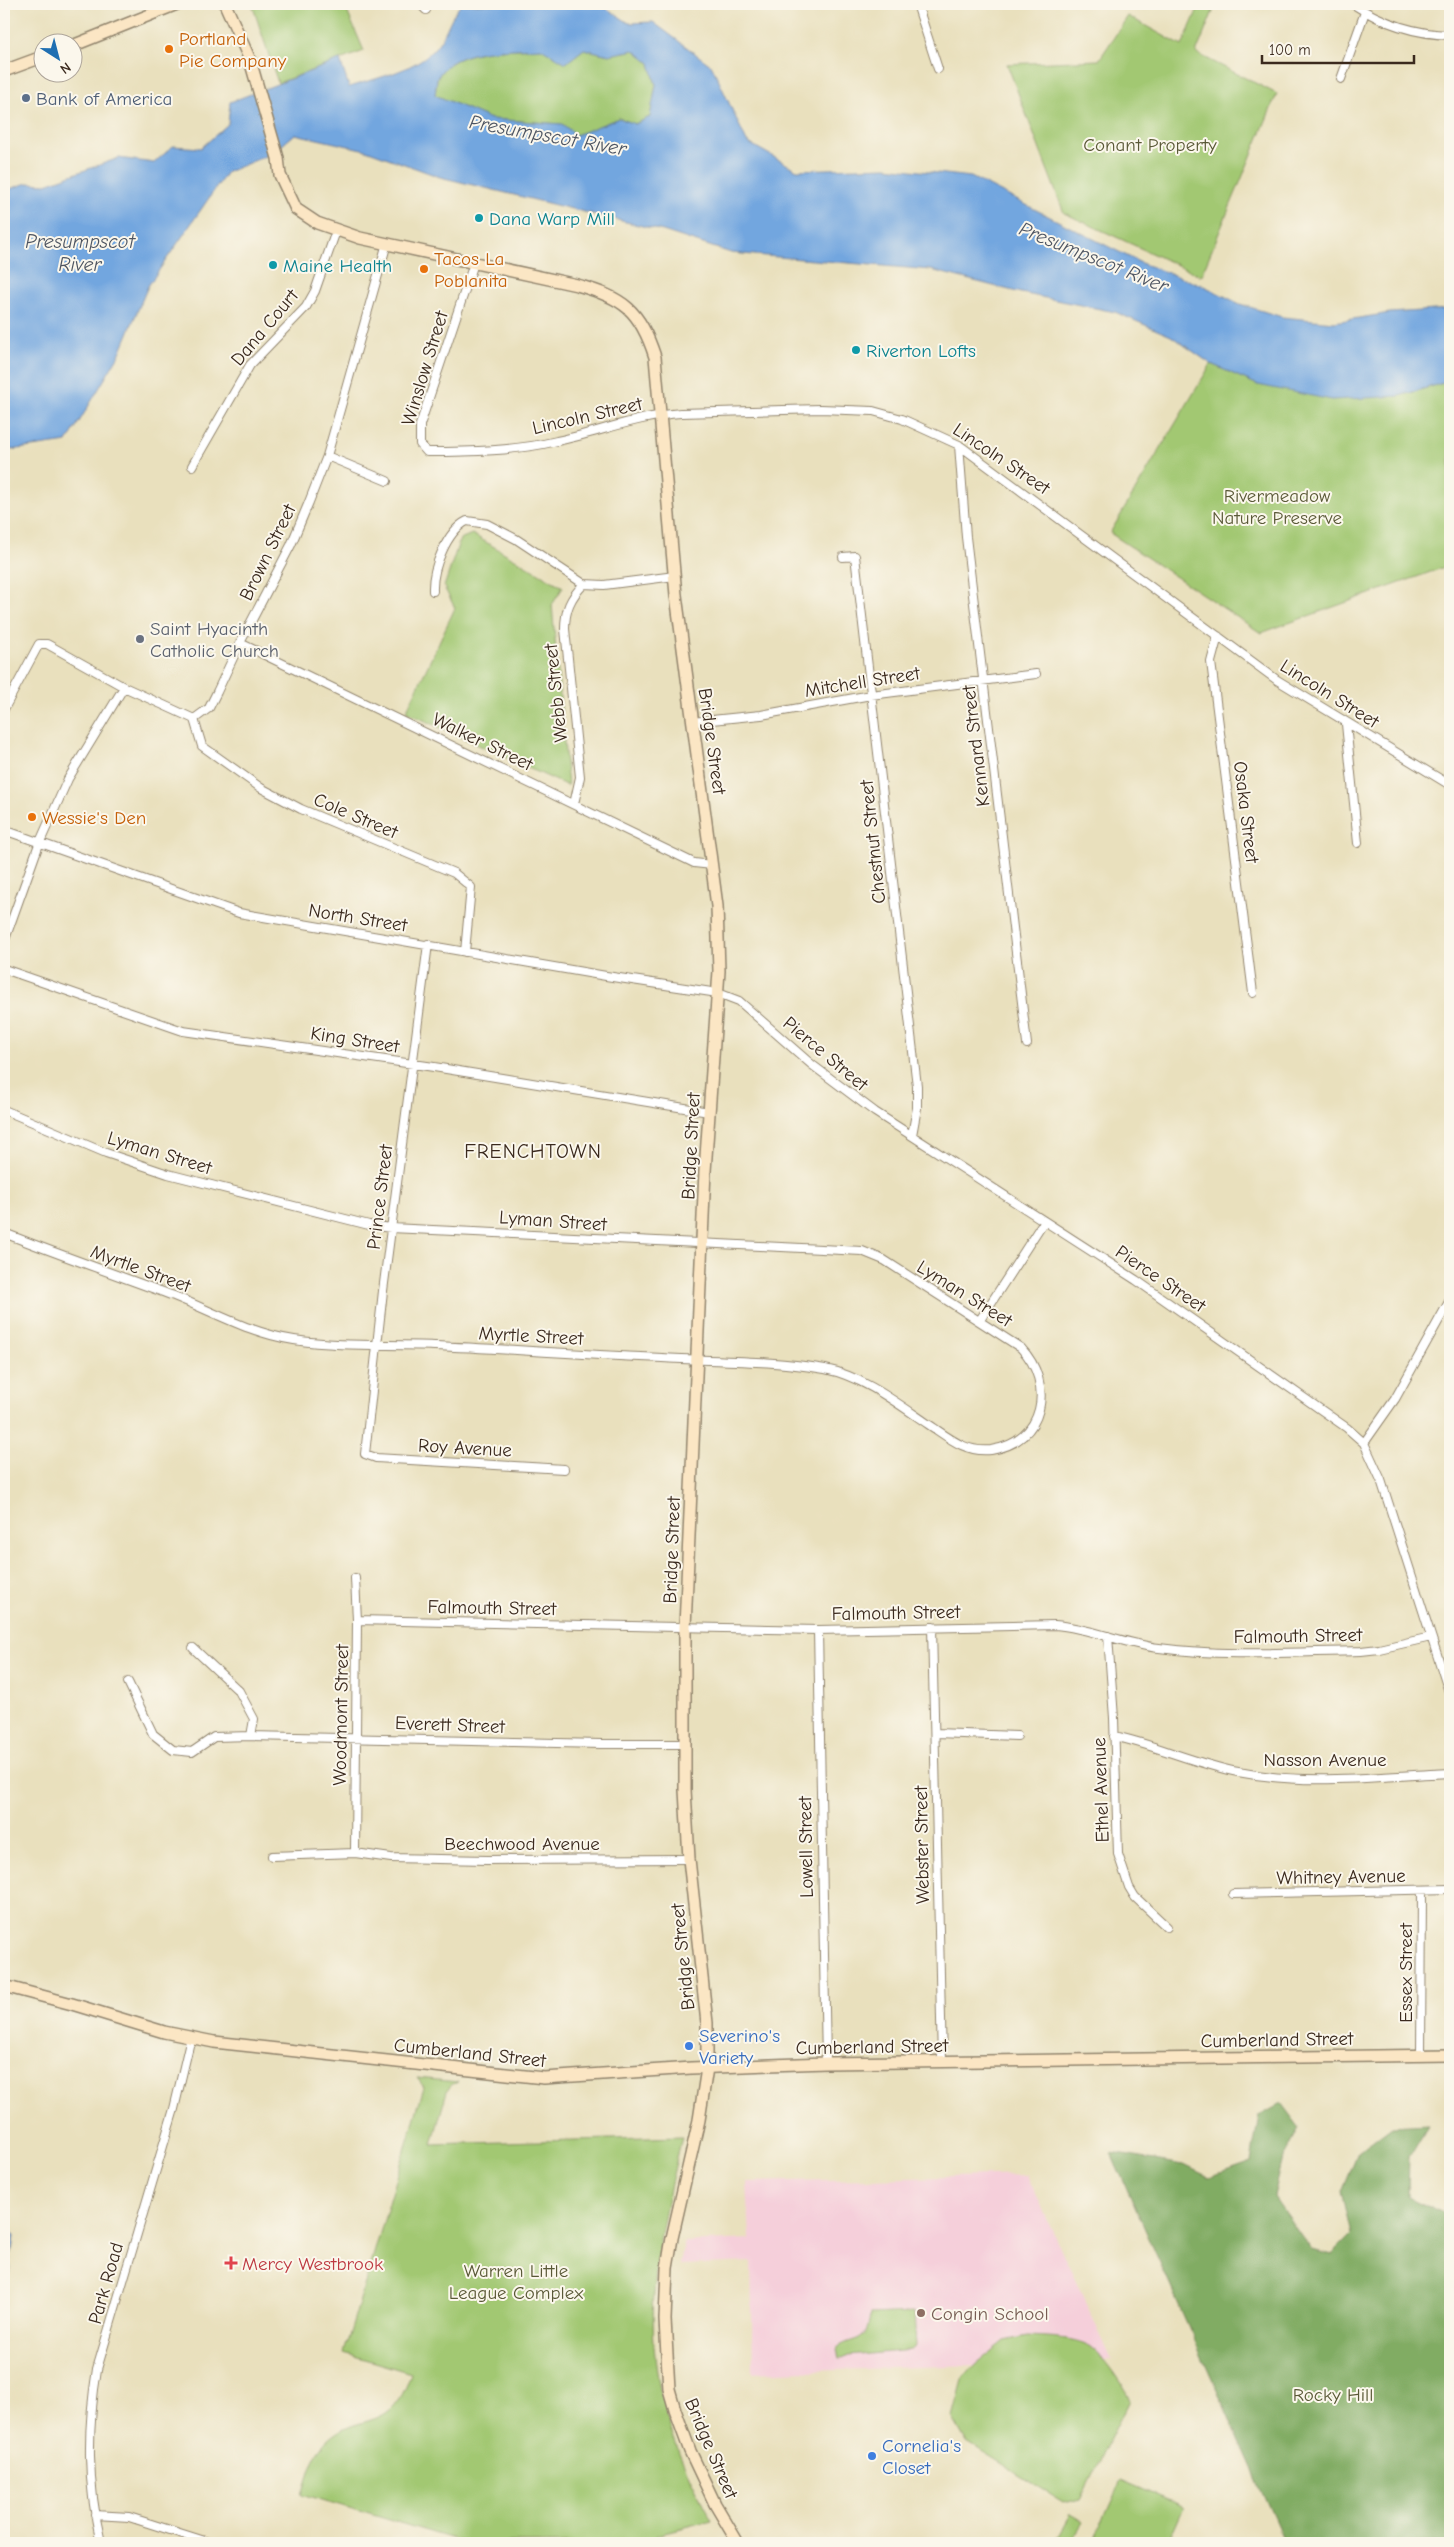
<svg xmlns="http://www.w3.org/2000/svg" width="1454" height="2547" font-family="'Comic Neue',sans-serif">
<rect width="100%" height="100%" fill="#fbf7ec"/>
<filter id="ink" filterUnits="userSpaceOnUse"><feTurbulence type="fractalNoise" baseFrequency=".02" numOctaves="2"/><feDisplacementMap in="SourceGraphic" scale="10" xChannelSelector="R" yChannelSelector="G"/><feConvolveMatrix kernelMatrix="1 2 1 2 8 2 1 2 1" color-interpolation-filters="sRGB"/></filter>
<filter id="wash" filterUnits="userSpaceOnUse"><feTurbulence type="fractalNoise" baseFrequency=".0096" numOctaves="4" result="noise"/><feDisplacementMap in="SourceGraphic" scale="20" xChannelSelector="R" yChannelSelector="G"/><feGaussianBlur stdDeviation="1.12" result="paint"/><feColorMatrix in="noise" values="0 0 0 0 0 0 0 0 0 0 0 0 0 0 0 0 0 1.4 0 .05"/><feComposite in="paint" operator="in"/></filter>
<g filter="url(#wash)">
<rect width="100%" height="100%" fill="#e9e0bd"/>
<path fill="#f5cfda" d="M1027,2175L1112,2360L753,2373L751,2262L680,2265L684,2242L750,2239L747,2182Z"/>
<path fill="#a2c872" stroke="#6e7948" d="M252,4H344L364,51L278,83Z
M1200,4H1216L1196,53L1277,94L1201,276L1064,213L1007,64L1099,60L1128,16L1182,46Z
M542,48L566,63L584,49L609,55L635,50L650,63L656,85L650,117L635,124L619,118L576,135L562,124L491,119L435,95C436,90 436,84 437,79C452,46 512,50 542,48Z
M1211,364L1258,385L1399,396L1450,381V565L1261,633L1110,533Z
M472,534L563,587L552,605L568,786L406,712L455,608L444,587L460,539Z
M417,2078L458,2082L451,2085L447,2091L432,2144L682,2137C663,2215 644,2298 658,2378C666,2429 688,2476 712,2520L657,2534L660,2543H467L302,2494C307,2480 310,2464 319,2451C351,2405 390,2442 411,2373L344,2353L424,2087Z
M914,2312L916,2346L911,2350L838,2357L836,2349C852,2335 867,2347 870,2314Z
M1028,2336C1046,2337 1066,2337 1083,2343C1099,2348 1122,2384 1130,2399L1080,2499L1064,2503L967,2443L952,2417L962,2380L976,2364L1005,2341Z
M1121,2480L1184,2507L1168,2543H1093Z
M1071,2515L1083,2522L1070,2543H1055Z"/>
<path fill="#81ac64" stroke="#5e6b41" d="M1281,2103L1299,2127L1283,2158L1274,2196L1311,2249L1333,2254L1352,2235L1342,2191L1358,2152L1392,2127L1428,2125L1409,2157L1408,2196L1448,2215L1450,2213V2543H1285L1111,2153L1184,2165L1209,2177L1251,2162L1259,2115Z"/>
<path fill="#72a6df" stroke="#56687e" fill-rule="evenodd" d="M462,4H600L629,23L653,22L712,66L747,142L797,170L886,167L971,177L1141,263L1204,286L1240,304L1282,317L1334,322L1390,313L1450,309V381L1399,396L1332,400L1258,385L1211,364L1171,336L1115,312L1021,293L931,270L731,253L663,231L440,177L366,150L295,134L273,153L227,172L148,286L119,355L67,442L4,451V191L27,183L46,184L119,158L154,163L173,146L201,148L228,124L230,102L340,60L349,87C379,77 419,70 438,44C448,31 450,15 462,4ZM541,48L566,63L584,49L609,55L634,50L650,63L656,85L650,117L635,124L619,118L576,135L562,124L491,119L435,95C436,90 436,84 437,79C451,46 512,50 541,48Z
M4,2220L14,2236L4,2309Z"/>
</g>
<g filter="url(#ink)">
<g fill="none" stroke-linecap="round" stroke-linejoin="round">
<g stroke="#92856e" stroke-width="10">
<path id="street" d="M420,4L426,10
M781,4H792
M917,4L938,69
M1353,4C1382,23 1415,34 1450,35
M1341,79L1365,12
M474,263L420,425V444L427,452C469,452 516,451 557,441C599,432 639,416 681,413L821,409L873,411L902,419L959,445L1277,680L1450,785
M959,445L966,537L1027,1044
M327,456L387,481
M192,466L250,365L306,307L315,291L336,231
M843,557L855,556L917,1086V1108L912,1135
M433,591C432,568 447,531 467,521L487,524L516,539L584,584L604,585L675,576
M1218,636L1211,662L1253,993
M240,643L694,863L712,865
M4,709L39,644H47L124,687L194,719
M194,719L209,708L217,692L240,643L291,545L309,502L327,456L387,243
M194,719L202,746L261,788L301,809L454,873L471,887L465,952
M692,722L761,715L871,695L1036,674
M1346,724L1358,843
M574,804L580,777L565,629C565,610 570,598 584,584
M4,830L239,913L606,976L718,993L739,1001L811,1064L875,1112L1136,1280L1347,1428L1364,1443L1381,1480L1450,1695
M4,942L39,844L68,779L124,687
M428,944L383,1291L365,1454L376,1458L564,1469
M4,969L183,1031L434,1067L709,1112
M4,1110L106,1153L168,1174L369,1225L391,1228L862,1251L884,1260L1021,1348C1055,1384 1045,1442 991,1450C965,1453 948,1437 928,1424C897,1403 862,1376 825,1369C772,1360 716,1361 662,1358C586,1355 510,1349 434,1346C388,1344 341,1347 294,1340C252,1334 214,1312 174,1296C117,1275 60,1255 4,1233
M980,1320L1044,1221
M1364,1443L1395,1399L1450,1300
M357,1620L818,1630L1055,1625C1091,1628 1124,1644 1159,1648C1226,1657 1294,1652 1361,1651L1379,1649L1431,1637
M932,1627L942,2062
M818,1630L826,2063
M1108,1636L1114,1718L1118,1854L1129,1887L1135,1897L1167,1927
M193,1648L239,1691L254,1719L251,1736
M128,1682L153,1734L173,1750L192,1752L214,1737L251,1736L601,1744H685
M936,1733L1017,1736
M1114,1736C1156,1745 1196,1764 1238,1772C1308,1786 1380,1776 1450,1773
M355,1853L357,1620L355,1578
M272,1856L355,1853L391,1858L487,1860L689,1859
M1233,1894L1450,1889
M1421,2055L1422,1890
M95,2515L129,2517L211,2543
M101,2543C87,2482 87,2430 97,2369L174,2109L191,2037"/>
</g>
<g stroke="#92856e" stroke-width="14">
<path id="secondary" d="M225,4L250,60L278,158L280,175L296,209L317,223L360,238L577,285C624,298 640,310 655,357L676,595L717,906L719,971L705,1171L685,1627V1790L689,1859L707,2023V2068L699,2120L672,2238L667,2268L665,2320L669,2389L675,2410L690,2451L715,2504L738,2543
M72,46L177,4
M4,71L42,57
M4,1986L72,2004L164,2032L214,2042L544,2078L691,2068L826,2063L1450,2055"/>
</g>
<use href="#street" stroke="#fff" stroke-width="8"/>
<use href="#secondary" stroke="#fbe6c4" stroke-width="11"/>
</g>
</g>
<g fill="#e8710a" stroke="#fbf7ec" stroke-width="2">
<circle cx="169" cy="49" r="5"/>
<circle cx="424" cy="269" r="5"/>
<circle cx="32" cy="817" r="5"/>
</g>
<circle fill="#5c6f8a" stroke="#fbf7ec" stroke-width="2" cx="26" cy="98" r="5"/>
<g fill="#0f9aa8" stroke="#fbf7ec" stroke-width="2">
<circle cx="479" cy="218" r="5"/>
<circle cx="273" cy="265" r="5"/>
<circle cx="856" cy="350" r="5"/>
</g>
<circle fill="#6b7280" stroke="#fbf7ec" stroke-width="2" cx="140" cy="639" r="5"/>
<g fill="#3f7fe0" stroke="#fbf7ec" stroke-width="2">
<circle cx="689" cy="2046" r="5"/>
<circle cx="872" cy="2456" r="5"/>
</g>
<path fill="#e0444e" stroke="#fbf7ec" stroke-width="2" d="M228.5 2255.5h5v5h5v5h-5v5h-5v-5h-5v-5h5z"/>
<circle fill="#8d6e63" stroke="#fbf7ec" stroke-width="2" cx="921" cy="2313" r="5"/>
<g text-anchor="middle" stroke-width="4" stroke-linejoin="round" paint-order="stroke">
<g font-size="19" fill="#c56008" stroke="#fbf7ec" text-anchor="start">
<text x="179" y="45">Portland<tspan x="179" dy="22">Pie Company</tspan></text>
<text x="434" y="265">Tacos La<tspan x="434" dy="22">Poblanita</tspan></text>
<text x="42" y="824">Wessie's Den</text>
</g>
<g font-size="19" fill="#4e5e75" stroke="#fbf7ec" text-anchor="start">
<text x="36" y="105">Bank of America</text>
</g>
<g font-size="19" fill="#5a5937" stroke="#fbf7ec">
<text x="1150" y="151">Conant Property</text>
<text x="1277" y="502">Rivermeadow<tspan x="1277" dy="22">Nature Preserve</tspan></text>
<text x="516" y="2277">Warren Little<tspan x="516" dy="22">League Complex</tspan></text>
<text x="1333" y="2401">Rocky Hill</text>
</g>
<g font-size="19" fill="#0d838f" stroke="#fbf7ec" text-anchor="start">
<text x="489" y="225">Dana Warp Mill</text>
<text x="283" y="272">Maine Health</text>
<text x="866" y="357">Riverton Lofts</text>
</g>
<g font-size="19" fill="#3b2a1e" stroke="#fbf7ec">
<text transform="translate(264 327) rotate(-50)" y="7">Dana Court</text>
<text transform="translate(424 368) rotate(-73)" y="7">Winslow Street</text>
<text transform="translate(587 415) rotate(-13)" y="7">Lincoln Street</text>
<text transform="translate(1002 458) rotate(34)" y="7">Lincoln Street</text>
<text transform="translate(267 552) rotate(-64)" y="7">Brown Street</text>
<text transform="translate(862 681) rotate(-9)" y="7">Mitchell Street</text>
<text transform="translate(555 693) rotate(-96)" y="7">Webb Street</text>
<text transform="translate(1330 693) rotate(32)" y="7">Lincoln Street</text>
<text transform="translate(483 741) rotate(26)" y="7">Walker Street</text>
<text transform="translate(713 741) rotate(82)" y="7">Bridge Street</text>
<text transform="translate(975 746) rotate(-97)" y="7">Kennard Street</text>
<text transform="translate(1247 812) rotate(83)" y="7">Osaka Street</text>
<text transform="translate(356 815) rotate(23)" y="7">Cole Street</text>
<text transform="translate(872 842) rotate(-96)" y="7">Chestnut Street</text>
<text transform="translate(358 917) rotate(9)" y="7">North Street</text>
<text transform="translate(355 1039) rotate(9)" y="7">King Street</text>
<text transform="translate(826 1053) rotate(40)" y="7">Pierce Street</text>
<text transform="translate(690 1146) rotate(-87)" y="7">Bridge Street</text>
<text transform="translate(160 1152) rotate(17)" y="7">Lyman Street</text>
<text transform="translate(379 1197) rotate(-83)" y="7">Prince Street</text>
<text transform="translate(553 1220) rotate(4)" y="7">Lyman Street</text>
<text transform="translate(141 1268) rotate(20)" y="7">Myrtle Street</text>
<text transform="translate(1161 1278) rotate(34)" y="7">Pierce Street</text>
<text transform="translate(965 1293) rotate(32)" y="7">Lyman Street</text>
<text transform="translate(531 1335) rotate(3)" y="7">Myrtle Street</text>
<text transform="translate(465 1447) rotate(3)" y="7">Roy Avenue</text>
<text transform="translate(671 1550) rotate(-88)" y="7">Bridge Street</text>
<text transform="translate(492 1607) rotate(1)" y="7">Falmouth Street</text>
<text transform="translate(896 1612) rotate(-1)" y="7">Falmouth Street</text>
<text transform="translate(1298 1635) rotate(-1)" y="7">Falmouth Street</text>
<text transform="translate(340 1715) rotate(-89)" y="7">Woodmont Street</text>
<text transform="translate(450 1724) rotate(2)" y="7">Everett Street</text>
<text x="1325" y="1766">Nasson Avenue</text>
<text transform="translate(1100 1790) rotate(-92)" y="7">Ethel Avenue</text>
<text x="522" y="1850">Beechwood Avenue</text>
<text transform="translate(921 1845) rotate(-91)" y="7">Webster Street</text>
<text transform="translate(805 1847) rotate(-91)" y="7">Lowell Street</text>
<text transform="translate(1341 1876) rotate(-1)" y="7">Whitney Avenue</text>
<text transform="translate(682 1957) rotate(-96)" y="7">Bridge Street</text>
<text transform="translate(1405 1973) rotate(-90)" y="7">Essex Street</text>
<text transform="translate(1277 2039) rotate(-1)" y="7">Cumberland Street</text>
<text transform="translate(872 2046) rotate(-1)" y="7">Cumberland Street</text>
<text transform="translate(470 2052) rotate(6)" y="7">Cumberland Street</text>
<text transform="translate(105 2283) rotate(-74)" y="7">Park Road</text>
<text transform="translate(712 2448) rotate(67)" y="7">Bridge Street</text>
</g>
<g font-size="19" fill="#5b616d" stroke="#fbf7ec" text-anchor="start">
<text x="150" y="635">Saint Hyacinth<tspan x="150" dy="22">Catholic Church</tspan></text>
</g>
<g font-size="19" fill="#366cbe" stroke="#fbf7ec" text-anchor="start">
<text x="699" y="2042">Severino's<tspan x="699" dy="22">Variety</tspan></text>
<text x="882" y="2452">Cornelia's<tspan x="882" dy="22">Closet</tspan></text>
</g>
<g font-size="19" fill="#be3a42" stroke="#fbf7ec" text-anchor="start">
<text x="242" y="2270">Mercy Westbrook</text>
</g>
<g font-size="19" fill="#785e54" stroke="#fbf7ec" text-anchor="start">
<text x="931" y="2320">Congin School</text>
</g>
<g font-size="20" font-style="italic" fill="#4e5562" stroke="#fbf7ec">
<text transform="translate(548 135) rotate(10)" y="7">Presumpscot River</text>
<text x="80" y="248">Presumpscot<tspan x="80" dy="23">River</tspan></text>
<text transform="translate(1094 257) rotate(22)" y="7">Presumpscot River</text>
</g>
<g font-size="20" letter-spacing="1" fill="#3b2a1e" stroke="#fbf7ec">
<text x="533" y="1158">FRENCHTOWN</text>
</g>
</g>
<rect width="1454" height="2547" fill="none" stroke="#fbf7ec" stroke-width="20"/>
<g transform="translate(58 58) rotate(144)"><circle r="24" fill="#fbf7ec" stroke="#aea59a"/>
<path d="M0-4L9 19L0 12L-9 19Z" fill="#1f6fb2"/>
<text y="-8" font-size="14" font-weight="bold" text-anchor="middle" fill="#3b2a1e">N</text>
</g>
<path d="M1262 55v8h152v-8" fill="none" stroke="#3b2a1e" stroke-width="2.5"/>
<text x="1269" y="55" font-size="15" fill="#3b2a1e" stroke="#fbf7ec" stroke-width="4" paint-order="stroke">100 m</text>
</svg>
